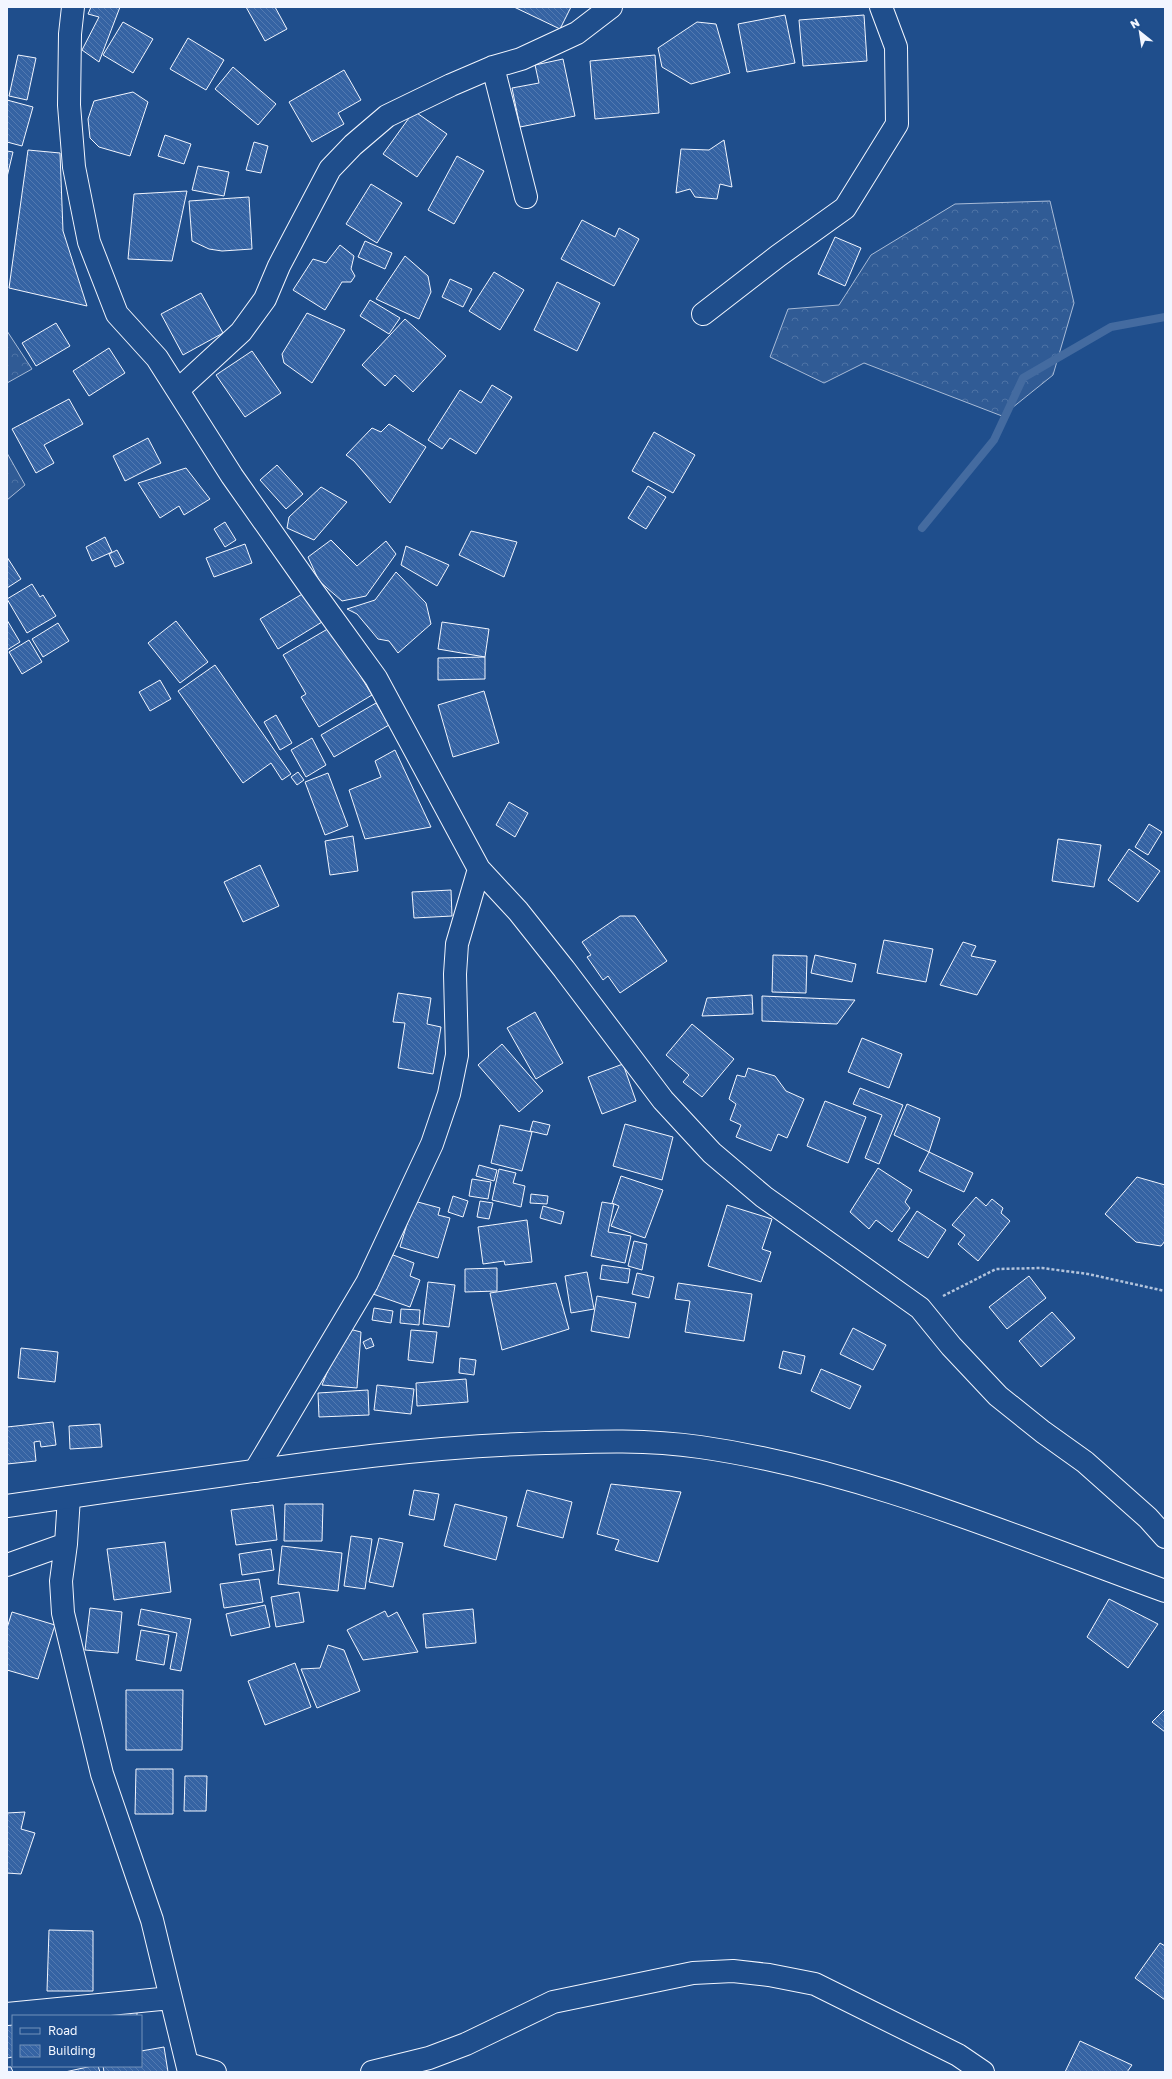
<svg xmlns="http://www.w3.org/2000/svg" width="1172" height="2079" font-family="'Golos Text',sans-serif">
<defs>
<pattern id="forest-crowns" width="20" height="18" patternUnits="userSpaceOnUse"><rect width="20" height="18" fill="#305b95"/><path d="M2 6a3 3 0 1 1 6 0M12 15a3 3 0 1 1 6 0" fill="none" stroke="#4e73a5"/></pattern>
<pattern id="building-back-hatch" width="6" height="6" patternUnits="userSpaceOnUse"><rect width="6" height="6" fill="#3563a3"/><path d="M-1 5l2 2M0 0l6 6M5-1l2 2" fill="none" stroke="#537ab1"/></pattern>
</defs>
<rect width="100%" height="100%" fill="#1f4e8c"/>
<path fill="url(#forest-crowns)" stroke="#a8bbd7" d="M1050,201L1074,303L1053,375L1002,416L864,363L824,383L770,357L788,309L839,305L871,255L955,204Z
M7,331L32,369L7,383Z
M7,453L25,485L7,500Z"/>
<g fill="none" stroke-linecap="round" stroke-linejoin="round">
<path stroke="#446ba0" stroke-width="8" d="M922,528L994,440L1023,378L1111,327L1165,317"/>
</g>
<path fill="url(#building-back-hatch)" stroke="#f2f6ff" d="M91,7H120L99,62L82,50L99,17L88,14Z
M246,7H275L287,29L265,41Z
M514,7H571L560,29Z
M785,15L795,63L747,72L738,24Z
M864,15L867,61L803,66L799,20Z
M123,22L153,39L133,73L103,55Z
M697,22L716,24L730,73L691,84L662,67L658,48Z
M188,38L224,60L206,90L170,69Z
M18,55L36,58L27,100L9,96Z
M655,55L659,113L595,119L590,61Z
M563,59L575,116L520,127L512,88L539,83L535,65Z
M233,67L276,104L258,125L215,89Z
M344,70L361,100L338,113L344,124L312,142L289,102Z
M133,92L148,102L130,156L99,147L90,138L88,119L94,101Z
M7,100L33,107L22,146L7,142Z
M414,111L447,134L417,177L383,154Z
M165,135L191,144L184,164L158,156Z
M724,140L732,187L720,184L717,199L695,197L690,189L676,193L681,149L709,150Z
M254,142L268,146L261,173L246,170Z
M28,150L60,153L63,231L87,306L9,288Z
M7,151L13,152L7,177Z
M457,156L484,171L454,224L428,210Z
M198,166L229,172L224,196L192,190Z
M371,184L402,203L377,243L346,224Z
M187,191L172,261L128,259L134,194Z
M249,197L252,249L222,251L209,249L192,241L189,201Z
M582,220L615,237L619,228L639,239L614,286L561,259Z
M835,237L861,248L845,286L818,274Z
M365,241L392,253L385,269L358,257Z
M340,245L354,256L351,269L355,276L351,282H342L325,310L293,290L313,259L326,263Z
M405,256L428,276L431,292L419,319L376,299Z
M494,272L524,290L500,330L469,311Z
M450,279L472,289L463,307L442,297Z
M557,282L600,303L577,351L534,330Z
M201,293L223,333L183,355L161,314Z
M370,300L400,318L389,334L360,316Z
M307,313L345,330L312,383L284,363L282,354Z
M405,319L446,356L413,392L395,375L385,386L362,365Z
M56,323L70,346L36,366L22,343Z
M109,348L125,373L89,396L73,371Z
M252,351L281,393L245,417L216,375Z
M492,385L512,397L476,454L450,438L442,449L428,440L460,390L481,403Z
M69,399L83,424L44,445L54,463L36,473L12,429Z
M389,424L426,447L390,503L354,461L346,455L372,428L381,432Z
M654,432L695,455L673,493L632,471Z
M148,438L161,463L125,481L113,456Z
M277,465L303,494L286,509L260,480Z
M186,468L210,499L184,515L179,506L160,518L138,483Z
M648,486L666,497L646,529L628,518Z
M321,487L347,502L314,540L287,528L289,517Z
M225,522L236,540L225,547L214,529Z
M471,531L517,542L504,577L459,555Z
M105,537L112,552L92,561L86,547Z
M331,540L357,566L386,541L396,554L366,596L342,601L319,581L308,557Z
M245,544L252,563L214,577L206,558Z
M406,546L449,565L437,586L401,565Z
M117,550L124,563L115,567L109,554Z
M7,557L21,579L7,588Z
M396,572L426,603L431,624L398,653L389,641L378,639L357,614L347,609L375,600Z
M32,584L40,597L43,595L56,616L27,633L7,599Z
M304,593L322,622L278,649L260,619Z
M7,620L20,642L7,650Z
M176,621L208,662L180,683L148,643Z
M442,622L489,629L485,657L438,649Z
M58,623L69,641L43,657L32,639Z
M331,627L372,695L319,727L301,697L306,694L283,655Z
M29,640L42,662L22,674L9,652Z
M485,657V679L438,680V658Z
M215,665L291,774L282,780L271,763L243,783L178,691Z
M160,680L171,699L150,711L139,692Z
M484,691L499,743L453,757L438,705Z
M376,703L389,725L334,757L321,735Z
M276,715L292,743L280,750L264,722Z
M312,738L326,765L306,777L291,750Z
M395,750L431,827L365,839L349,790L381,777L375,761Z
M298,772L304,780L297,785L291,777Z
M328,773L348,826L325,835L305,782Z
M509,802L528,813L515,837L496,825Z
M1149,824L1162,832L1148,855L1135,847Z
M353,836L358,871L330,875L325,841Z
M1058,839L1101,845L1094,887L1052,881Z
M1129,849L1160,871L1138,902L1108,880Z
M260,865L279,906L243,922L224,882Z
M451,890L452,916L414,918L412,892Z
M620,916H635L667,961L620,993L608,976L603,980L587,957L591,955L582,942Z
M884,940L933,949L926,982L877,973Z
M963,942L976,946L971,956L996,961L977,995L940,985Z
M773,955L807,956L806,993L772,992Z
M815,955L856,964L852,982L811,973Z
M398,993L431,998L427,1024L441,1027L433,1074L398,1068L405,1023L393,1022Z
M752,995L753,1014L702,1016L707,998Z
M762,996L855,1000L837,1024L762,1021Z
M535,1012L563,1063L536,1079L507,1028Z
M692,1024L734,1059L702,1097L683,1082L689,1075L666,1055Z
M862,1038L902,1054L889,1088L848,1072Z
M502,1044L543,1091L519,1112L478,1065Z
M623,1064L636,1101L602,1114L588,1077Z
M748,1068L775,1076L786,1091L804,1099L787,1138L778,1134L771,1151L736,1137L741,1125L730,1120L736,1104L729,1099L737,1075L745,1077Z
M860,1088L903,1105L879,1164L865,1158L882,1115L853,1104Z
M825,1101L866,1117L848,1163L807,1146Z
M907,1104L940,1118L929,1152L894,1135Z
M533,1121L550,1125L547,1135L530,1131Z
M625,1124L673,1137L662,1180L613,1166Z
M500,1125L532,1132L522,1171L491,1163Z
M929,1152L973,1173L964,1192L919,1171Z
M479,1165L497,1170L494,1181L476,1176Z
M878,1168L912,1190L905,1202L910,1208L892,1232L876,1220L869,1229L850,1212Z
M499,1169L516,1173L513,1183L525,1186L521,1207L492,1200Z
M621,1176L663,1190L645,1238L611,1226L619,1206L612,1203Z
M1137,1177L1165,1185V1241L1161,1246L1136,1242L1105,1214Z
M472,1179L491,1182L488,1199L469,1196Z
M531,1194L548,1196L547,1204L530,1203Z
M453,1196L468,1201L463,1217L448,1212Z
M976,1197L986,1206L992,1199L1003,1208L1001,1213L1010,1221L978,1261L958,1244L965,1235L952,1225Z
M414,1201L440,1208L438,1215L450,1218L438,1258L400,1247Z
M480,1201L493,1203L489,1219L477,1217Z
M602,1202L614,1204L608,1232L631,1236L625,1263L591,1256Z
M727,1205L772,1219L762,1249L771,1252L761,1282L708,1266Z
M543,1206L564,1212L561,1224L540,1218Z
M917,1211L946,1230L928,1258L898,1240Z
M527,1220L532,1262L505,1265L504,1261L483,1264L478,1227Z
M634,1241L647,1244L642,1270L628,1266Z
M388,1253L414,1263L410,1276L420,1280L410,1307L373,1294Z
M602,1265L630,1269L628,1283L600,1279Z
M497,1268V1291L465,1292V1269Z
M587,1272L594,1309L571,1313L565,1276Z
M637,1273L654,1277L649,1298L632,1294Z
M1029,1276L1046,1298L1007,1329L989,1307Z
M428,1282L455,1285L449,1327L423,1324Z
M556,1283L569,1329L502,1350L490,1293Z
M678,1283L752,1294L744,1341L685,1332L690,1301L675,1299Z
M597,1296L636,1303L629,1338L591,1331Z
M374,1308L393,1311L391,1323L372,1320Z
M401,1309L420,1310L419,1325L400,1323Z
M1052,1312L1075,1338L1041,1367L1019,1341Z
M345,1328L361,1332L357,1388L322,1385Z
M853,1328L886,1345L873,1370L840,1354Z
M411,1330L437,1332L433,1363L408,1360Z
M371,1338L374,1346L366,1349L363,1342Z
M21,1348L58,1352L55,1382L18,1378Z
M783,1351L805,1356L801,1374L779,1368Z
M460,1358L476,1360L474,1375L459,1373Z
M821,1369L861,1386L850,1409L811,1391Z
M466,1379L468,1402L417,1406L416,1383Z
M377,1385L414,1389L411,1414L374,1410Z
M368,1390L369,1415L319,1417L318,1393Z
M53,1422L56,1445L41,1447L40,1441L34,1442L36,1461L7,1464V1427Z
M100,1424L102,1447L70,1449L69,1426Z
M611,1484L681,1492L658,1562L615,1550L619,1540L597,1534Z
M414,1490L439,1494L434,1520L409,1515Z
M527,1490L572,1502L563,1538L517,1526Z
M285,1504H323L322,1541H284Z
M455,1504L507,1517L496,1560L444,1546Z
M273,1505L277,1540L236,1545L231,1510Z
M351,1536L372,1539L365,1589L344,1586Z
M379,1538L403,1543L393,1587L369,1582Z
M165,1542L171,1592L114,1600L107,1549Z
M282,1546L342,1553L338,1591L278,1584Z
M271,1549L274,1570L242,1575L239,1554Z
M259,1579L263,1602L224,1608L220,1584Z
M299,1592L304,1622L276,1627L271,1597Z
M1109,1599L1158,1624L1128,1668L1087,1637Z
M265,1605L270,1627L231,1636L226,1614Z
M90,1608L122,1612L118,1653L85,1650Z
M141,1609L191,1619L181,1671L170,1669L177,1633L138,1625Z
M473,1609L476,1643L426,1648L423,1614Z
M385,1611L388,1617L397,1612L418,1652L363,1660L347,1630Z
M12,1612L55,1625L38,1679L7,1670V1628Z
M141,1630L169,1635L164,1665L136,1660Z
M328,1645L344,1650L360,1691L317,1708L301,1669L320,1668Z
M295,1663L311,1707L265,1725L248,1681Z
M126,1690H183L182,1750H126Z
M1165,1709V1732L1152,1722Z
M136,1769H173V1814H135Z
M185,1776H207L206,1811H184Z
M25,1812L21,1829L35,1833L21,1874L7,1873V1813Z
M49,1930L93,1931V1991H47Z
M1160,1943L1165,1946V2000L1135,1978Z
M137,2011V2016H108Z
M13,2023V2057L7,2058V2024Z
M1080,2041L1132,2065L1127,2072H1065Z
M164,2047L168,2072H104L103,2066H141V2051Z
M92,2066H98L100,2072H65Z
M7,2067H11L13,2072H7Z"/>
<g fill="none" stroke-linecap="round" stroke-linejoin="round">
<g stroke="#f2f6ff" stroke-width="24">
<path id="street" d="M73,7L70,34L69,105L74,167L89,242L117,314L157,358L232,476L313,591L376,678L479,869L518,911L564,969L663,1100L712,1153L764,1197L920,1308L951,1346L998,1396L1043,1432L1085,1462L1148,1518L1165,1537
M493,67L526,197
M703,314L778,256L845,208L897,124L896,47L881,7
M178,390L241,332L265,299L279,266L330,169L353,145L387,116L451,85L493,67L521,59L577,33L611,7
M255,1471L367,1283L432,1144L449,1094L457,1055L455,974L457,944L479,869
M69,1497L66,1544L61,1581L63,1613L102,1774L152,1920L189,2072
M7,1565L66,1544
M7,2014L171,1998
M188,2064L215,2072
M372,2072L429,2058L466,2044L553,2002L693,1973L733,1971L769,1975L815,1984L958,2055L983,2072"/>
</g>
<g stroke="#f2f6ff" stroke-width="24">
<path id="highway" d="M7,1506C80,1495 152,1485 225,1475C324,1461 422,1448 521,1444C581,1442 640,1438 700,1447C861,1470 1013,1536 1165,1591"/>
</g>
<path stroke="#b3c4dc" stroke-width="2.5" stroke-dasharray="3 2" stroke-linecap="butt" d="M943,1296L996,1269L1042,1268L1088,1274L1165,1291"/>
<use href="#street" stroke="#1f4e8c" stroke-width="22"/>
<use href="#highway" stroke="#1f4e8c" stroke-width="22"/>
</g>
<rect width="1172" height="2079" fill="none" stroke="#f2f6ff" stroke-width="16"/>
<rect x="12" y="2015" width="130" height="52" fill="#1f4e8c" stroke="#7391ba"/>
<rect x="20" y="2028" width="20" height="6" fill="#1f4e8c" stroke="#7391ba"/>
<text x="48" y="2035" font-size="12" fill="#f2f6ff">Road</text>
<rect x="20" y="2045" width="20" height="12" fill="url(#building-back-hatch)" stroke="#7391ba"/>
<text x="48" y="2055" font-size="12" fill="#f2f6ff">Building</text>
<g transform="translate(1140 32) rotate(330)" stroke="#1f4e8c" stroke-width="3" paint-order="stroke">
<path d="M0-3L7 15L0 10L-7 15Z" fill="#f2f6ff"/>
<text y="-6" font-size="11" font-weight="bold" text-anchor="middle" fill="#f2f6ff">N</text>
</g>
</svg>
